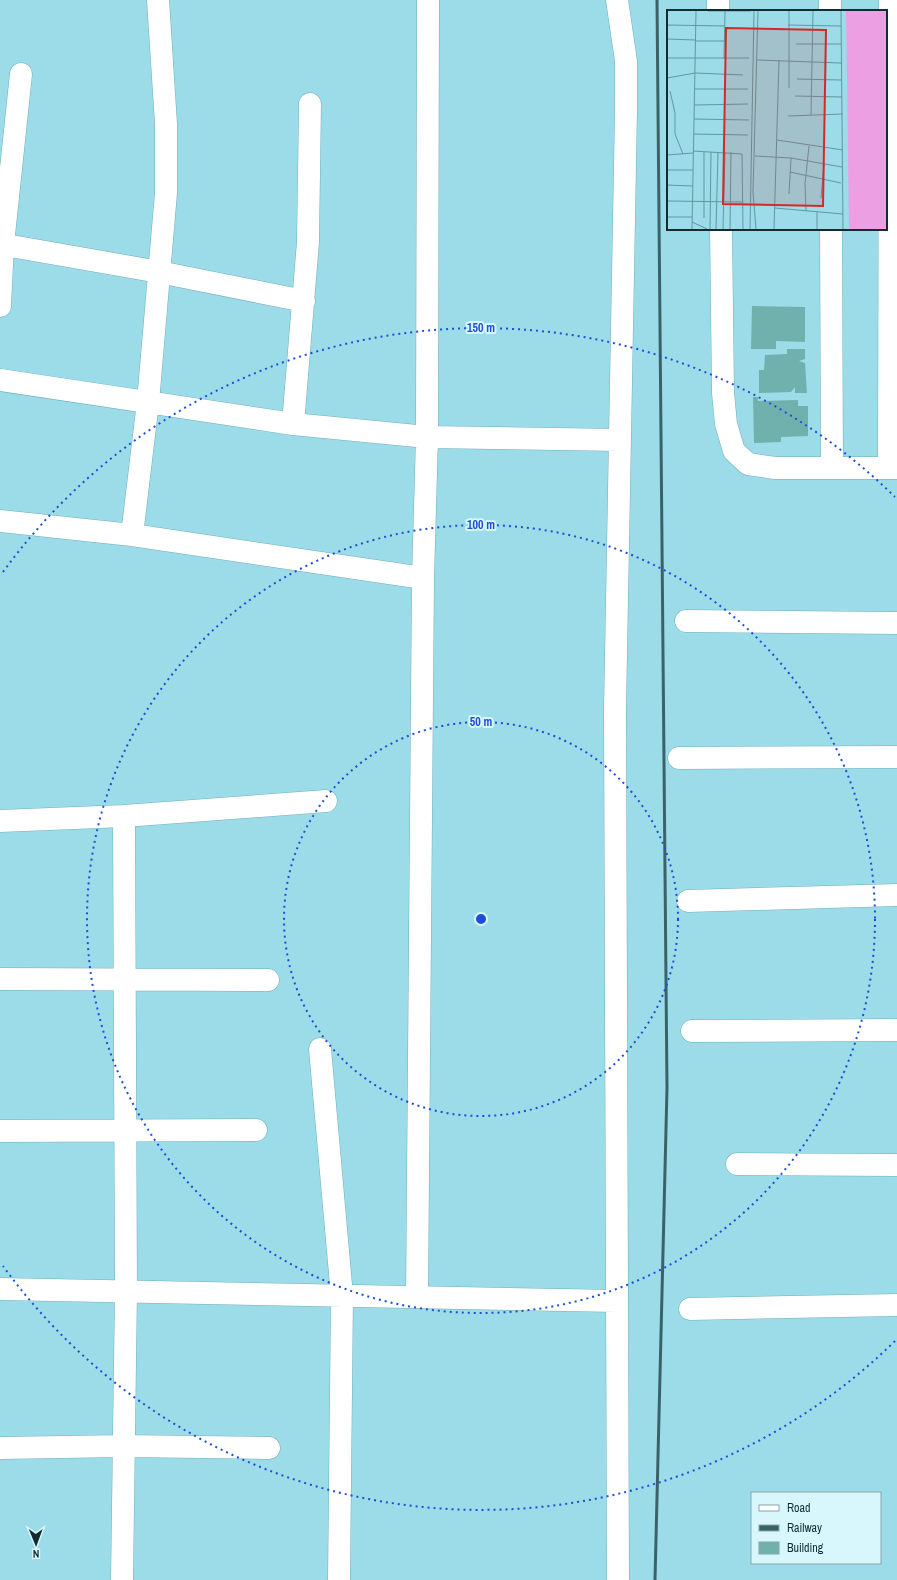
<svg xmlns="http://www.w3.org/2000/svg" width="897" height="1580" font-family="'Archivo Narrow',sans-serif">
<rect width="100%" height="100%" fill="#9bdce8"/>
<path fill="#70b1ad" d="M752,306L805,307V342L776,341V349H751Z
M787,349H805V359L799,361L805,363L807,393H795V387L791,392L759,393V370H764L765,355L787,354Z
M753,397H758V401L798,400V406H808V436L781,437V442L754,443Z"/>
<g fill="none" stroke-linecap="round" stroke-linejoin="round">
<g stroke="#70afbb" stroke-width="23">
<path id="minor" d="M617,0L626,61V110L615,709L618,1580
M718,0V11
M830,0V11
M721,229L723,393L726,424L734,451L748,464L775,468H897
M831,229L832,468
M0,244L159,272L304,301
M0,306L3,244L21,74
M0,380L293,424L427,437L620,440
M293,424L308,242L310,104
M889,468L890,0
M0,521L132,535L423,578
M132,535L148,402L166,193V124L158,0
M686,621L897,623
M679,758L897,757
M0,821L124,816L326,801
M688,901L897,895
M0,979L268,980
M692,1031L897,1030
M320,1049L342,1296L339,1580
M0,1131L256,1130
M737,1164L897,1165
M0,1289L617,1301
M417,1297L423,578L427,437L428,0
M690,1309L897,1305
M0,1448L124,1446L269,1448
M122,1580L126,1291L124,816"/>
</g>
<use href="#minor" stroke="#fff" stroke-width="22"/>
<path stroke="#3b6269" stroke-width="3" d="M655,1580L667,1088L657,0"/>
</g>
<g fill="none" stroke="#1d4ed8" stroke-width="2" stroke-dasharray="2 4">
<circle cx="481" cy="919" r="197"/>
<circle cx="481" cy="919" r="394"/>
<path d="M895 1341A591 591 0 0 1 3 1266M3 572A591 591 0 0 1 895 497"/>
</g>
<g transform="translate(667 10)">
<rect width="220" height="220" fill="#9bdce8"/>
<path d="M179,1H220V219H182Z" fill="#ec9fe3"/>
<path fill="none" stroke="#64969f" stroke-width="1" d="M41,1H84M122,1V78M174,1L176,219M0,15L58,16M121,15L174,16M0,29L28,30M28,31H57M129,34H174M0,48H82M57,49L58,1M90,50L174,53M0,68L28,63L76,65M130,69L174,70M28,79H81M3,81L8,103V124L16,144M128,86L175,87M28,95L81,94M144,105L146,1M121,106L176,104M27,109L82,110M27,124L81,125M110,130L176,140M26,141L75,144L76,219M0,145L26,143M88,146L124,148L175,157M0,160H26M123,162L174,173M0,175L26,176M122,184L124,148M154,188L157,154M0,191L76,192M108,198L176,204M139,201L138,174L142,136M0,207H25M37,208V142M25,212L40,219M25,219L29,1M43,219L44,142M49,219L51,142M56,219L58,142M63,219L64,142M83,219L87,1M89,219L86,182L91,1M107,219L112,50M150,219V202"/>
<path fill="#d62828" fill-opacity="0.15" stroke="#d62828" stroke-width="2" d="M59,18L159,20L156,196L56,194Z"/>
<rect width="220" height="220" fill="none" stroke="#122d32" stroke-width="2"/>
</g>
<circle cx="481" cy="919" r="6" fill="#1d4ed8" stroke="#d7f7fd" stroke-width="2"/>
<g font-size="12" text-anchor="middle" font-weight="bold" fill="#1d4ed8" stroke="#d7f7fd" stroke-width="4" stroke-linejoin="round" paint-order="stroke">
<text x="481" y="332">150 m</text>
<text x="481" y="529">100 m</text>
<text x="481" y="726">50 m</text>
</g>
<rect x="751" y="1492" width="130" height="72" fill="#d7f7fd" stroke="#88a6ac"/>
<rect x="759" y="1505" width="20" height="6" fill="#ffffff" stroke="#88a6ac"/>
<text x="787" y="1512" font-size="12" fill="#122d32">Road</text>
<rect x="759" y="1525" width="20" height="6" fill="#3b6269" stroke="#88a6ac"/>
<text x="787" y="1532" font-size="12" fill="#122d32">Railway</text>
<rect x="759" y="1542" width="20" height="12" fill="#70b1ad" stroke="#88a6ac"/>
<text x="787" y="1552" font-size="12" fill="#122d32">Building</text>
<g transform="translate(36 1544) rotate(179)" stroke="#d7f7fd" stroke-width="3" paint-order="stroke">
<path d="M0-3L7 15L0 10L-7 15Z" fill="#122d32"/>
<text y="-6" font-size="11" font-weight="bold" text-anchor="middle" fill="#122d32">N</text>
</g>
</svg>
